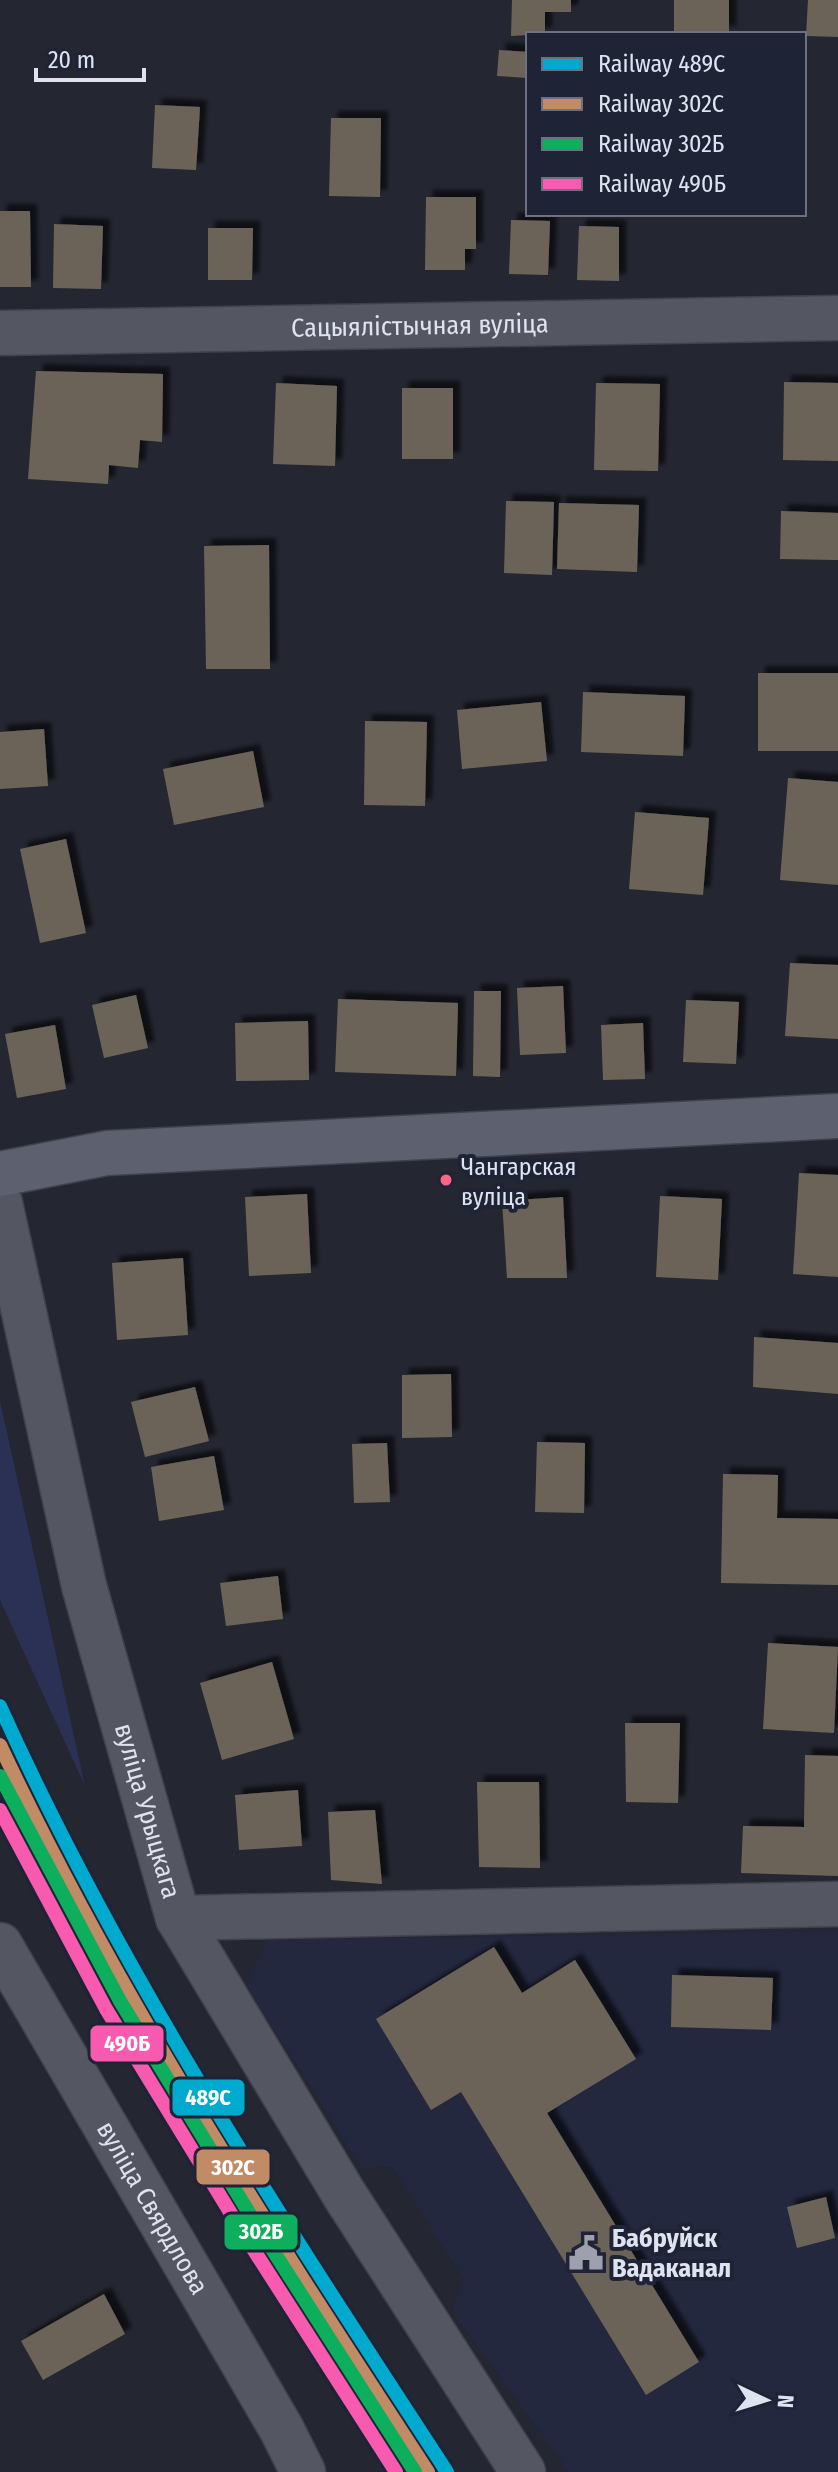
<svg xmlns="http://www.w3.org/2000/svg" width="838" height="2472" font-family="'Fira Sans Condensed',sans-serif">
<defs>
<filter id="shadow"><feDropShadow dx="7" dy="-7" stdDeviation="2" flood-color="#0009"/></filter>
</defs>
<rect width="100%" height="100%" fill="#242631"/>
<path fill="#23283f" d="M838,1931V2472H569L452,2311L464,2280L392,2167L362,2168L246,1985L267,1940Z"/>
<path fill="#2a3154" d="M0,1401L85,1786L0,1600Z"/>
<path fill="#6c6459" filter="url(#shadow)" d="M512,0H571V12H545V34L511,36Z
M674,0H729V33L674,32Z
M808,0H838V37L806,36Z
M499,50L528,52V78L497,76Z
M155,105L200,107L196,170L152,168Z
M331,118H381L380,197L329,196Z
M426,197H476V249H465V270H425Z
M0,211H30L31,287H0Z
M511,220L550,221L548,275L509,274Z
M54,224L103,226L101,289L53,288Z
M579,226L619,227V281L577,280Z
M208,228H253L252,280H208Z
M36,371L163,374L162,442L140,440L138,468L109,465L108,484L28,479Z
M784,382L838,383V461L783,460Z
M276,383L337,386L335,466L273,464Z
M596,383L660,384L658,471L594,470Z
M402,388H453V459H402Z
M506,501L554,502L552,575L504,573Z
M559,503L639,505L637,572L557,569Z
M781,511L838,513V560L780,559Z
M269,545L270,669H206L204,546Z
M758,673H838V751H758Z
M583,692L685,696L683,756L581,752Z
M541,702L547,761L462,769L457,710Z
M365,721L427,722L425,806L364,805Z
M44,729L48,786L0,789V732Z
M253,751L264,807L174,825L163,769Z
M788,778L838,782V885L780,880Z
M635,812L709,818L703,895L629,889Z
M66,839L86,933L40,943L20,849Z
M790,963L838,965V1039L785,1036Z
M563,986L566,1053L520,1055L517,988Z
M474,991H501L500,1077L473,1076Z
M136,995L148,1048L104,1058L92,1005Z
M338,999L458,1003L456,1076L335,1072Z
M686,1000L739,1002L736,1064L683,1062Z
M308,1021L309,1080L236,1081L235,1023Z
M643,1023L645,1079L603,1080L601,1025Z
M55,1025L66,1089L17,1098L5,1034Z
M799,1173L838,1175V1277L793,1274Z
M307,1194L311,1273L249,1276L245,1197Z
M660,1196L722,1199L718,1280L656,1277Z
M563,1197L567,1278H507L502,1201Z
M183,1258L188,1335L117,1340L112,1263Z
M754,1337L838,1343V1394L753,1387Z
M451,1374L452,1437L402,1438V1375Z
M195,1387L209,1441L145,1457L131,1402Z
M537,1442L585,1443L584,1513L535,1512Z
M387,1443L390,1502L354,1503L352,1444Z
M214,1456L224,1510L159,1521L151,1467Z
M723,1474L778,1475L777,1518L838,1519V1585L721,1583Z
M278,1576L283,1619L226,1626L220,1583Z
M768,1643L838,1647L834,1733L763,1729Z
M272,1662L294,1739L222,1760L200,1683Z
M625,1723H680L678,1803L626,1802Z
M805,1755L838,1756V1876L741,1873L743,1826L804,1827Z
M477,1782H539L540,1868L479,1867Z
M298,1790L302,1846L239,1850L235,1795Z
M375,1810L382,1884L331,1880L328,1812Z
M494,1947L522,1993L575,1960L636,2059L547,2113L699,2362L646,2395L461,2092L431,2110L376,2019Z
M672,1975L773,1978L771,2030L671,2027Z
M826,2197L835,2238L797,2248L787,2207Z
M104,2294L125,2334L43,2380L21,2341Z"/>
<g fill="none" stroke-linecap="round" stroke-linejoin="round">
<g stroke="#3f414b" stroke-width="47">
<g id="minor">
<path id="s1" d="M0,333L838,318"/>
<path id="s2" d="M0,1203L84,1586L178,1918L838,1904"/>
<path d="M178,1918L344,2194L523,2472"/>
<path id="s3" d="M0,1945L282,2430L303,2472"/>
</g>
</g>
<g stroke="#3f414b" stroke-width="47">
<path id="major" d="M0,1174L107,1153L838,1116"/>
</g>
<use href="#minor" stroke="#545661" stroke-width="44"/>
<use href="#major" stroke="#5d606e" stroke-width="44"/>
<g stroke="#1f2336" stroke-width="20">
<path id="rail-1" d="M0,1706C121,1976 286,2225 447,2472"/>
</g>
<g stroke="#1f2336" stroke-width="20">
<path id="rail-2" d="M0,1745C119,2000 275,2237 428,2472"/>
</g>
<g stroke="#1f2336" stroke-width="20">
<path id="rail-3" d="M0,1776L120,2001L254,2221L415,2472"/>
</g>
<g stroke="#1f2336" stroke-width="20">
<path id="rail-4" d="M0,1810L106,2009L241,2230L396,2472"/>
</g>
<use href="#rail-1" stroke="#00a9ce" stroke-width="14"/>
<use href="#rail-2" stroke="#c18c65" stroke-width="14"/>
<use href="#rail-3" stroke="#0daf5c" stroke-width="14"/>
<use href="#rail-4" stroke="#f75aaf" stroke-width="14"/>
</g>
<defs>
<g id="civic-bare" transform="scale(2.76)"><path d="M-.6-6.5H3V-4.5H.6V-3L4-1V1h2V6H-6V1h2V-1L-.6-3ZM-1.2 2.5V6h2.4V2.5Z" fill="#9ea1ad" stroke="#1f2336" stroke-width="2.5" paint-order="stroke"/></g>
</defs>
<g fill-rule="evenodd">
<use href="#civic-bare" x="586" y="2253"/>
</g>
<circle fill="#fa6682" stroke="#1f2336" stroke-width="3" cx="446" cy="1180" r="7"/>
<g text-anchor="middle" stroke-width="8" stroke-linejoin="round" paint-order="stroke">
<g font-size="24" fill="#dfe3f0" stroke="#1f2336" text-anchor="start">
<text x="461" y="1175">Чангарская<tspan x="461" dy="30">вуліца</tspan></text>
</g>
<g font-size="26" fill="#dfe3f0" stroke="#1f2336">
<text dy="9" stroke="none"><textPath href="#s1" startOffset="420">Сацыялістычная вуліца</textPath></text>
<text dy="9" stroke="none"><textPath href="#s2" startOffset="626">вуліца Урыцкага</textPath></text>
<text dy="9" stroke="none"><textPath href="#s3" startOffset="304">вуліца Свярдлова</textPath></text>
</g>
<g font-size="26" font-weight="bold" fill="#dfe3f0" stroke="#1f2336" text-anchor="start">
<text x="612" y="2247">Бабруйск<tspan x="612" dy="30">Вадаканал</tspan></text>
</g>
</g>
<g stroke="#1f2336" stroke-width="3">
<rect x="89" y="2024" width="76" height="39" rx="8" fill="#f75aaf"/>
<rect x="171" y="2078" width="75" height="39" rx="8" fill="#00a9ce"/>
<rect x="195" y="2148" width="76" height="38" rx="8" fill="#c18c65"/>
<rect x="223" y="2213" width="76" height="38" rx="8" fill="#0daf5c"/>
</g>
<g font-size="22" text-anchor="middle" font-weight="bold" fill="#fff">
<text x="127" y="2051">490Б</text>
<text x="208" y="2105">489С</text>
<text x="233" y="2175">302С</text>
<text x="261" y="2239">302Б</text>
</g>
<rect x="526" y="32" width="280" height="184" fill="#1f2336" stroke="#6c7080" stroke-width="2"/>
<rect x="542" y="58" width="40" height="12" fill="#00a9ce" stroke="#6c7080" stroke-width="2"/>
<text x="598" y="72" font-size="24" fill="#dfe3f0">Railway 489С</text>
<rect x="542" y="98" width="40" height="12" fill="#c18c65" stroke="#6c7080" stroke-width="2"/>
<text x="598" y="112" font-size="24" fill="#dfe3f0">Railway 302С</text>
<rect x="542" y="138" width="40" height="12" fill="#0daf5c" stroke="#6c7080" stroke-width="2"/>
<text x="598" y="152" font-size="24" fill="#dfe3f0">Railway 302Б</text>
<rect x="542" y="178" width="40" height="12" fill="#f75aaf" stroke="#6c7080" stroke-width="2"/>
<text x="598" y="192" font-size="24" fill="#dfe3f0">Railway 490Б</text>
<g transform="translate(766 2400) rotate(94)" stroke="#1f2336" stroke-width="6" paint-order="stroke">
<path d="M0-6L14 30L0 20L-14 30Z" fill="#dfe3f0"/>
<text y="-12" font-size="22" font-weight="bold" text-anchor="middle" fill="#dfe3f0">N</text>
</g>
<path d="M36 68v12h108v-12" fill="none" stroke="#dfe3f0" stroke-width="4"/>
<text x="48" y="68" font-size="24" fill="#dfe3f0" stroke="#1f2336" stroke-width="6" paint-order="stroke">20 m</text>
</svg>
